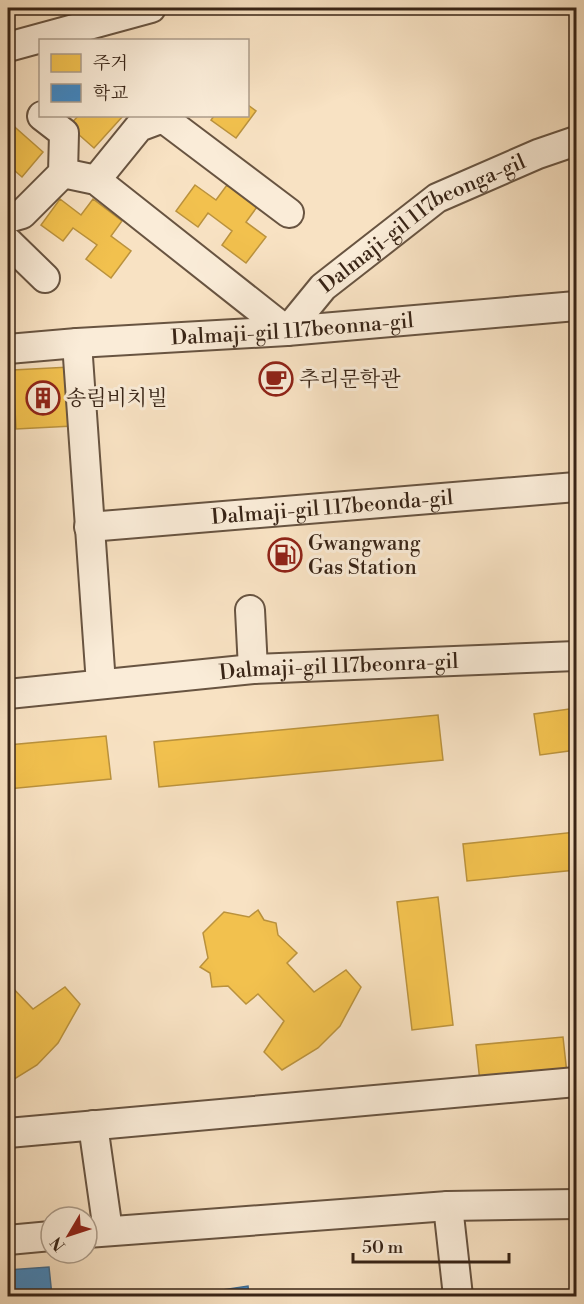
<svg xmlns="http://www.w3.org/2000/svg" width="584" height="1304" font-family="'Libre Bodoni','Noto Serif KR',serif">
<rect width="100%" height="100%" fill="#f8e2c3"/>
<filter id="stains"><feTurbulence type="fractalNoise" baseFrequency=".00333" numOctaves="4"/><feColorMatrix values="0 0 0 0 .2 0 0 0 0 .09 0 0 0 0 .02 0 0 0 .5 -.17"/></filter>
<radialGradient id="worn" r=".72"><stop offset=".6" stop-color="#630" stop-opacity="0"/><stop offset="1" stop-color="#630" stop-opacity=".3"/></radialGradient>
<path fill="#f2c14e" stroke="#ba923d" stroke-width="1.5" d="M248,105L256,111L236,138L211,120L214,116H248Z
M78,116H123L94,148L69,126Z
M8,121L43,152L22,177L8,165Z
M195,185L216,200L227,185L257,207L246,222L266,237L246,263L222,245L232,231L208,213L198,227L176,211Z
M60,199L81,215L93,199L122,221L111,236L131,251L111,278L86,259L97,245L73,228L63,241L41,225Z
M70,367L73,426L16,429L13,370Z
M576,708V750L540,755L534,714Z
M438,715L443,760L159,787L154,742Z
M106,736L111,779L8,789V745Z
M576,832V870L467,881L463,844Z
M438,897L453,1025L412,1030L397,902Z
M258,910L264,920L276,923L278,935L297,953L287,963L314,992L346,970L361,987L340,1026L318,1048L282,1070L264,1052L284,1021L258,994L246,1004L228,986L212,987L210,973L200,967L208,958L203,933L224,912L249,917Z
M8,983L33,1009L65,987L80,1004L58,1043L37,1065L8,1083Z
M563,1037L567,1074L480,1082L476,1045Z"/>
<path fill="#3f88c5" stroke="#3d6a90" stroke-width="1.5" d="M49,1267L52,1296H8V1270Z
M248,1286L249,1296H182Z"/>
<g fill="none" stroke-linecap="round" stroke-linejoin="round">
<g stroke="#685441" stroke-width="32">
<g id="minor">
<path d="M8,47L151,8"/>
<path id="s1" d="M63,173L96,180L287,331L323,287L437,198L538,154L576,141"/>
<path d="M96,180L139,127L163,118L289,213"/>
<path d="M8,218L22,214L63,173L64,133L42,116"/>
<path d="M8,242L45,278"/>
<path d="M77,343L101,684"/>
<path id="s2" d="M8,349L77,343L287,331L576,306"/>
<path id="s3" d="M89,527L576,487"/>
<path d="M250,610L253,669"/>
<path id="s4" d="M8,694L253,669L576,656"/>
<path d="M93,1125L108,1231"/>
<path d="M8,1133L576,1082"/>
<path d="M448,1206L458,1296"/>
<path d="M87,1233L448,1206L576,1204"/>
<path d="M8,1240L51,1236"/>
</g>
</g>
<use href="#minor" stroke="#faecd8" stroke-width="28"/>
</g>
<defs>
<g id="cafe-ring" transform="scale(1.725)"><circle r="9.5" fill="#faecd8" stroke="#8f2418" stroke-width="1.5"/><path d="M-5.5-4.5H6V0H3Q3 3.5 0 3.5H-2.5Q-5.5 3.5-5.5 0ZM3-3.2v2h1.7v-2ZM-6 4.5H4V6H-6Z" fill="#8f2418"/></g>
<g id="building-ring" transform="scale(1.725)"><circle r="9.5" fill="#faecd8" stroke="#8f2418" stroke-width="1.5"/><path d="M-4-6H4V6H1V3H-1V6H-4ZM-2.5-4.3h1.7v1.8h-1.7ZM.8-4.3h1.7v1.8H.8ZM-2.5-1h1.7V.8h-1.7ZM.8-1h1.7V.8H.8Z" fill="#8f2418"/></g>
<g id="fuel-ring" transform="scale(1.725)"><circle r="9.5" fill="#faecd8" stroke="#8f2418" stroke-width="1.5"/><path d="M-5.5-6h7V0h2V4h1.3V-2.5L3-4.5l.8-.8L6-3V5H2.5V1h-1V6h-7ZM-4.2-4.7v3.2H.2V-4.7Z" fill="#8f2418"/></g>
</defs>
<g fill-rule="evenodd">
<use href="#cafe-ring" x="276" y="379"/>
<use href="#building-ring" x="43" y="398"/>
<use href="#fuel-ring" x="285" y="555"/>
</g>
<g text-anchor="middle" stroke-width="6" stroke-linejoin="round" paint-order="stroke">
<g font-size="21" fill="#382416" stroke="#faecd8">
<text dy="7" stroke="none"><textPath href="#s1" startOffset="453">Dalmaji-gil 117beonga-gil</textPath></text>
<text dy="7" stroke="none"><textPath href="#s2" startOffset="285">Dalmaji-gil 117beonna-gil</textPath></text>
<text dy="7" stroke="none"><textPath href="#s3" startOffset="244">Dalmaji-gil 117beonda-gil</textPath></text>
<text dy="7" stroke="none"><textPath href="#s4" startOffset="332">Dalmaji-gil 117beonra-gil</textPath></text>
</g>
<g font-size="21" fill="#382416" stroke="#faecd8" text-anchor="start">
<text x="299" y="386">추리문학관</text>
<text x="66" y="405">송림비치빌</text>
<text x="308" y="550">Gwangwang<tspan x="308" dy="24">Gas Station</tspan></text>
</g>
</g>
<rect width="584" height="1304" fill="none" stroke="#f8e2c3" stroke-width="30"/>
<rect x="9" y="9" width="566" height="1286" fill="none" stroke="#382416" stroke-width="3"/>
<rect x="15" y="15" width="554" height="1274" fill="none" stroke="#382416" stroke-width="1.5"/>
<rect x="39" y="39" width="210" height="78" fill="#faecd8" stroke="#ac9c8a" stroke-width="1.5"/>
<rect x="51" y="54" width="30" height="18" fill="#f2c14e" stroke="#ac9c8a" stroke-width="1.5"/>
<text x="93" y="69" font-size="18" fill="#382416">주거</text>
<rect x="51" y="84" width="30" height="18" fill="#3f88c5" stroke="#ac9c8a" stroke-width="1.5"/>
<text x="93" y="99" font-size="18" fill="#382416">학교</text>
<g transform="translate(69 1235) rotate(231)"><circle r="28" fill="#faecd8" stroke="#ac9c8a" stroke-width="1.5"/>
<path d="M0-4.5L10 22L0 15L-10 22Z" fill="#8f2418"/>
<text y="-9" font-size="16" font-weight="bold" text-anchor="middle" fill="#382416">N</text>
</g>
<path d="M353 1253v9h156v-9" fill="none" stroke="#382416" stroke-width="3"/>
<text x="362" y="1253" font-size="18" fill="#382416" stroke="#faecd8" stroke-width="4.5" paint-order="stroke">50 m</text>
<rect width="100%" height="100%" filter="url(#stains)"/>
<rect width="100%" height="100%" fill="url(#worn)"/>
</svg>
